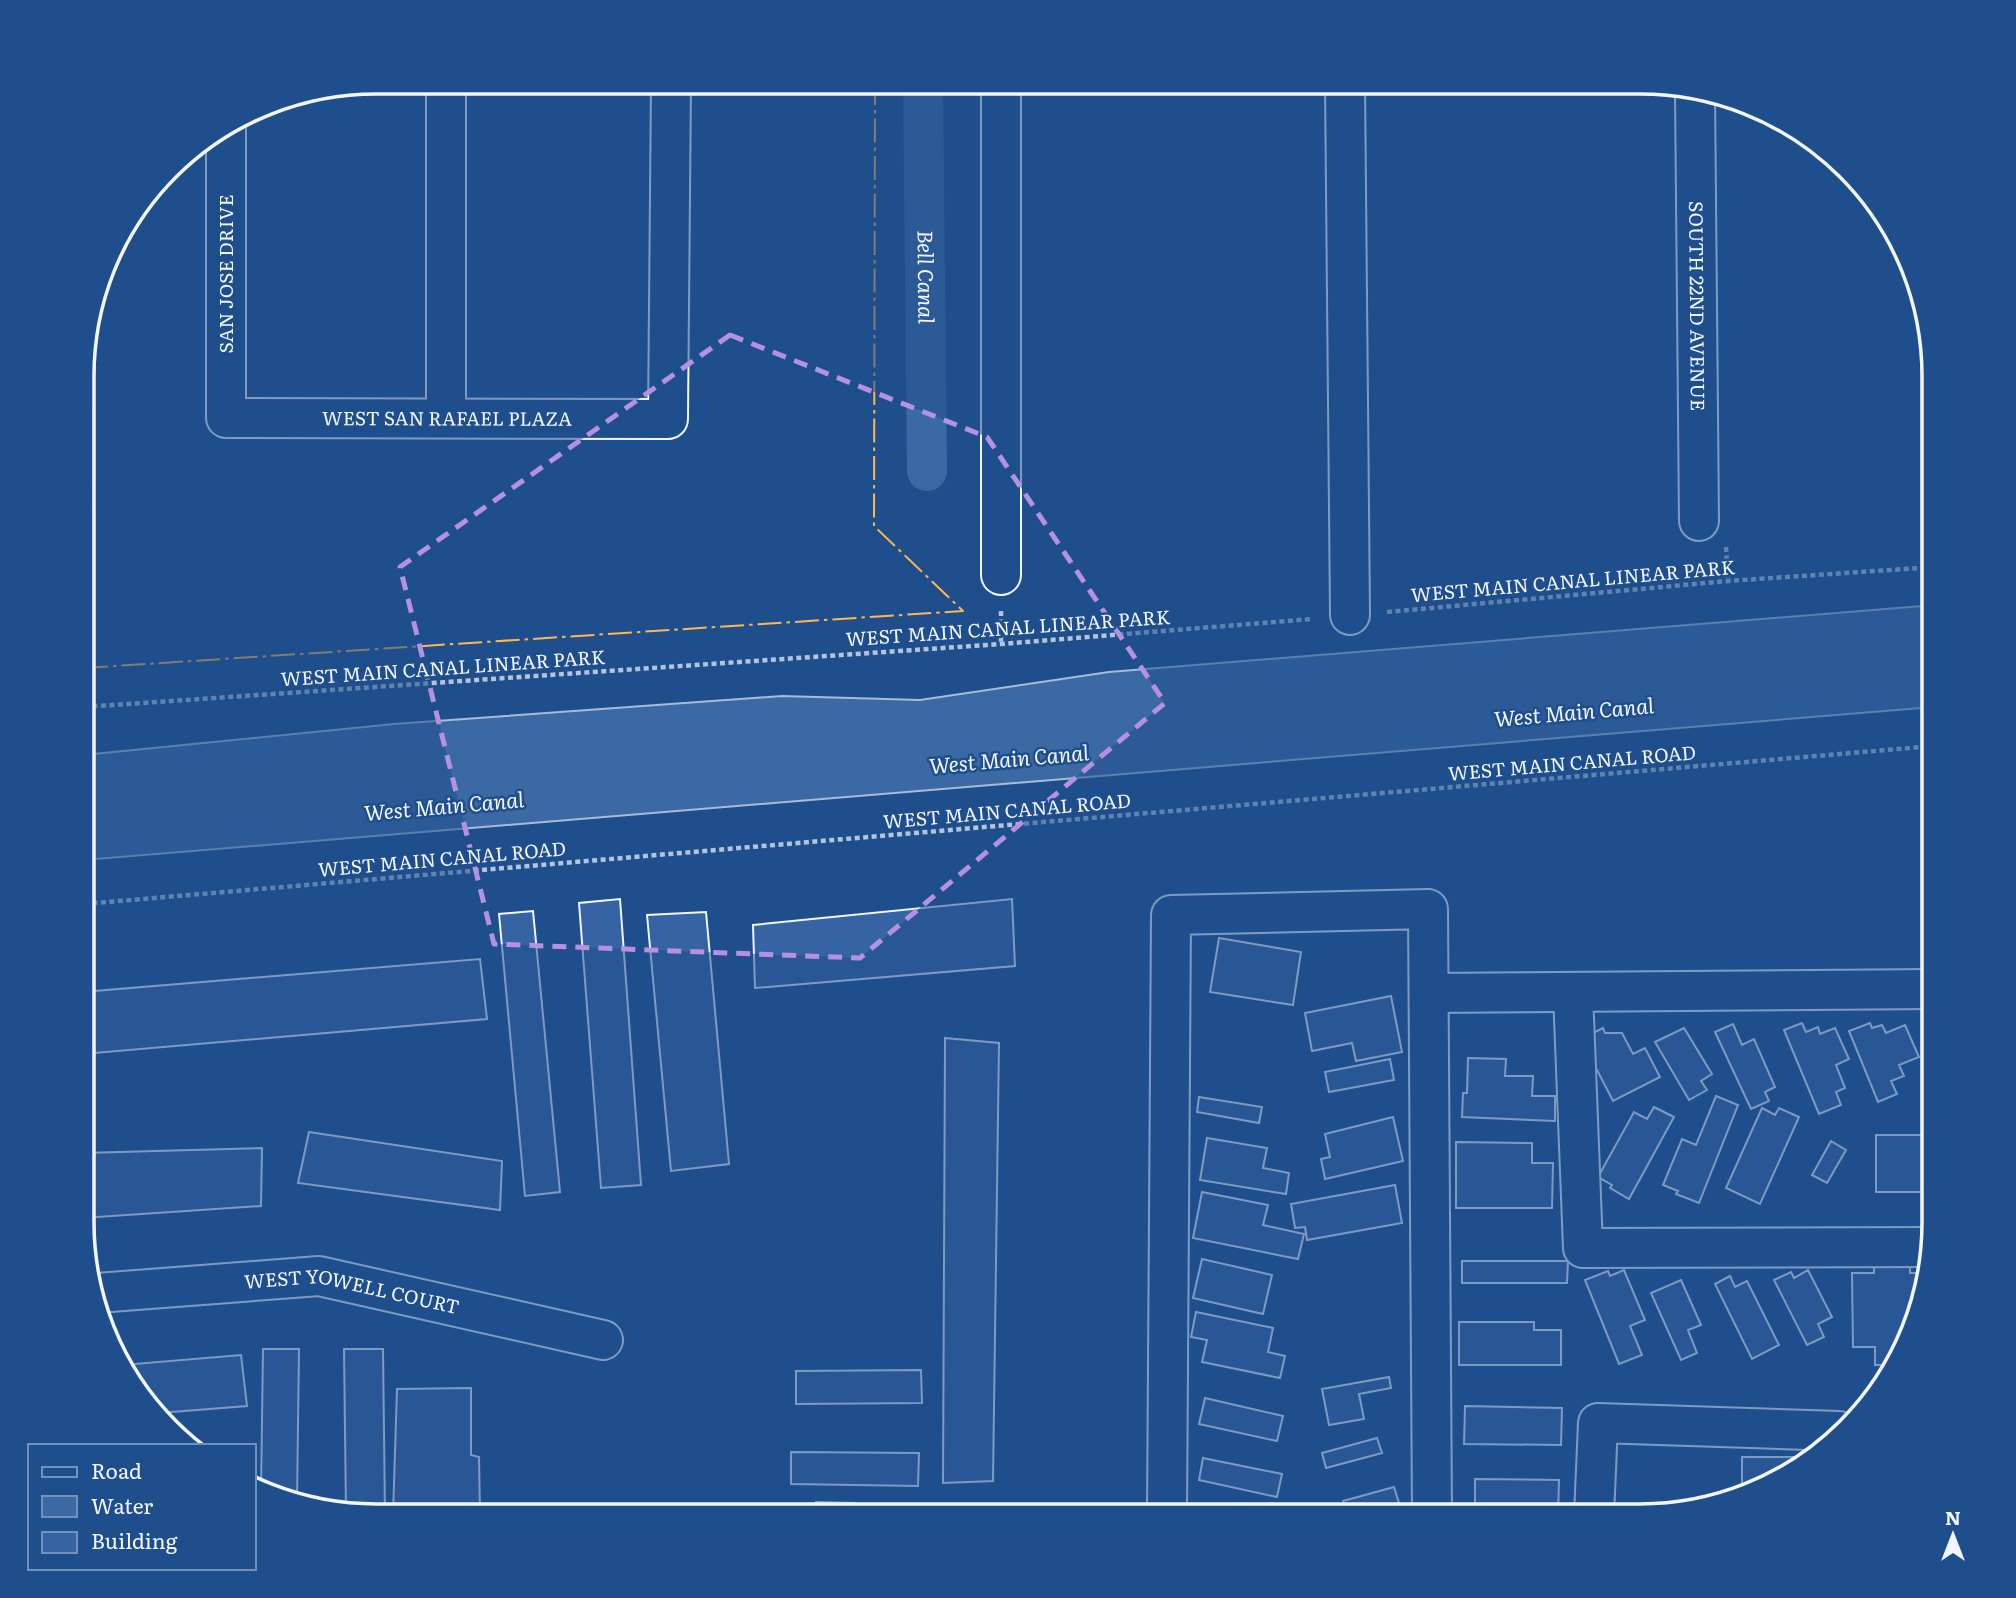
<svg xmlns="http://www.w3.org/2000/svg" width="2016" height="1598" font-family="Literata,serif">
<rect width="100%" height="100%" fill="#1f4e8c"/>
<path fill="#3b69a3" stroke="#a8bbd7" stroke-width="2" d="M1934,605L1933,707L84,860V755L394,724L782,696L920,700L1109,672Z"/>
<g fill="none" stroke-linecap="round" stroke-linejoin="round">
<path stroke="#3b69a3" stroke-width="40" id="s1" d="M923,83L927,471"/>
</g>
<path fill="#3563a3" stroke="#f2f6ff" stroke-width="2" d="M620,899L641,1185L601,1188L579,903Z
M1012,899L1015,966L755,988L753,925Z
M533,911L560,1192L525,1196L499,914Z
M706,912L729,1164L671,1171L647,915Z
M1219,938L1301,952L1293,1005L1210,992Z
M480,959L487,1019L83,1054V992Z
M1391,996L1402,1052L1356,1061L1352,1043L1312,1051L1305,1013Z
M1802,1023L1806,1032L1818,1027L1820,1034L1835,1028L1849,1059L1836,1065L1845,1088L1836,1092L1841,1105L1819,1114L1784,1030Z
M1870,1023L1872,1028L1882,1025L1886,1033L1905,1025L1919,1057L1899,1065L1904,1076L1891,1081L1897,1094L1878,1102L1849,1031Z
M1733,1024L1742,1045L1754,1039L1775,1087L1765,1092L1769,1101L1751,1109L1715,1032Z
M1603,1028L1605,1033H1622L1633,1054L1645,1048L1660,1077L1613,1101L1581,1039Z
M1684,1028L1712,1074L1701,1081L1707,1090L1689,1100L1655,1042Z
M945,1038L999,1043L993,1481L943,1483Z
M1468,1058L1506,1059L1505,1076H1533L1532,1096H1555V1121L1462,1117L1463,1093H1467Z
M1390,1059L1394,1080L1329,1092L1325,1072Z
M1716,1096L1738,1105L1699,1203L1676,1194L1678,1191L1663,1185L1682,1139L1696,1145Z
M1199,1097L1262,1107L1259,1123L1197,1112Z
M1654,1107L1674,1117L1629,1199L1610,1188L1612,1185L1598,1177L1634,1112L1647,1119Z
M1762,1108L1775,1115L1779,1108L1799,1117L1760,1204L1726,1188Z
M1393,1117L1403,1161L1325,1179L1321,1159L1330,1157L1325,1134Z
M309,1132L502,1161L500,1210L298,1183Z
M1876,1135H1933V1192H1876Z
M1207,1138L1267,1148L1263,1168L1289,1173L1286,1194L1200,1180Z
M1831,1141L1846,1150L1827,1183L1812,1175Z
M1456,1142L1532,1143V1163H1553L1552,1208H1456Z
M262,1148L261,1206L83,1218V1153Z
M1395,1185L1402,1223L1307,1240L1305,1227L1295,1228L1291,1204Z
M1202,1192L1268,1205L1263,1225L1304,1234L1298,1259L1193,1238Z
M1202,1259L1272,1275L1263,1314L1193,1298Z
M1462,1261H1568L1567,1283H1462Z
M1874,1267H1910V1273H1924L1911,1335L1892,1365H1875V1347H1853L1852,1273H1874Z
M1624,1270L1645,1320L1630,1326L1642,1355L1619,1364L1585,1280L1608,1271L1610,1276Z
M1808,1270L1832,1317L1818,1324L1824,1337L1807,1345L1774,1280L1791,1272L1794,1278Z
M1730,1276L1735,1287L1747,1281L1779,1345L1752,1359L1715,1284Z
M1681,1280L1701,1325L1688,1330L1697,1353L1681,1360L1651,1293Z
M1196,1312L1273,1328L1268,1352L1285,1356L1280,1378L1202,1362L1207,1340L1191,1337Z
M1459,1322H1534V1330H1561V1365H1459Z
M263,1349H299L297,1501L261,1492Z
M344,1349H383L385,1515H357L346,1513Z
M241,1355L247,1406L159,1413L122,1365Z
M921,1370L922,1403L796,1404V1371Z
M1389,1377L1391,1388L1359,1394L1364,1419L1329,1425L1322,1389Z
M471,1388V1455L479,1457L480,1515H393L397,1389Z
M1205,1398L1283,1416L1277,1441L1199,1424Z
M1465,1406L1562,1408L1561,1445L1464,1444Z
M1377,1438L1382,1453L1326,1468L1322,1453Z
M791,1452L919,1453L918,1486L791,1484Z
M1742,1457H1798V1461L1753,1493L1742,1495Z
M1203,1458L1282,1474L1277,1497L1199,1480Z
M1475,1479L1559,1480L1558,1516H1475Z
M1394,1487L1399,1503L1355,1516H1347L1343,1501Z
M816,1502L855,1503L854,1515H816Z
M570,1506L763,1507V1515H570Z"/>
<g fill="none" stroke-linecap="round" stroke-linejoin="round">
<g stroke="#f2f6ff" stroke-width="42">
<g id="minor">
<path d="M1001,83V575"/>
<path d="M1345,83L1350,615"/>
<path id="s2" d="M1695,91L1699,521"/>
<path id="s3" d="M226,130V418L668,419L671,82"/>
<path d="M446,417V82"/>
<path d="M1573,992L1583,1248L1932,1247"/>
<path d="M1429,993L1933,989"/>
<path id="s4" d="M97,1293L319,1276L603,1340"/>
<path d="M1167,1516L1171,915L1428,909L1432,1516"/>
<path d="M1594,1516L1598,1423L1839,1431"/>
</g>
</g>
<path stroke="#b3c4dc" stroke-width="4.5" stroke-dasharray="5 3.5" stroke-linecap="butt" d="M1726,547L1728,581
M1001,611V644
M1387,612L1728,581L1934,567
M84,707L1001,644L1312,619
M84,904L1933,746"/>
<use href="#minor" stroke="#1f4e8c" stroke-width="38"/>
<path stroke="#ffb74d" stroke-width="2" stroke-dasharray="24 5 3.5 5" stroke-linecap="butt" d="M84,668L963,611L874,526L875,82"/>
</g>
<path d="M0 0H2016V1598H0ZM730,335L987,437L1165,703L860,958L494,944L400,567Z" fill="#1f4e8c" fill-opacity=".55" fill-rule="evenodd"/>
<path fill="none" stroke="#b691df" stroke-width="5" stroke-dasharray="14 9" stroke-linejoin="round" d="M730,335L987,437L1165,703L860,958L494,944L400,567Z"/>
<g text-anchor="middle" stroke-width="5" stroke-linejoin="round" paint-order="stroke">
<g font-size="19" fill="#f2f6ff" stroke="#1f4e8c">
<text transform="translate(226 274) rotate(-90)" y="7">SAN JOSE DRIVE</text>
<text dy="7" stroke="none"><textPath href="#s2" startOffset="215">SOUTH 22ND AVENUE</textPath></text>
<text dy="7" stroke="none"><textPath href="#s3" startOffset="509">WEST SAN RAFAEL PLAZA</textPath></text>
<text transform="translate(1573 581) rotate(-5)" y="7">WEST MAIN CANAL LINEAR PARK</text>
<text transform="translate(1008 628) rotate(-4)" y="7">WEST MAIN CANAL LINEAR PARK</text>
<text transform="translate(443 668) rotate(-4)" y="7">WEST MAIN CANAL LINEAR PARK</text>
<text transform="translate(1572 763) rotate(-5)" y="7">WEST MAIN CANAL ROAD</text>
<text transform="translate(1007 811) rotate(-5)" y="7">WEST MAIN CANAL ROAD</text>
<text transform="translate(442 859) rotate(-5)" y="7">WEST MAIN CANAL ROAD</text>
<text dy="7" stroke="none"><textPath href="#s4" startOffset="257">WEST YOWELL COURT</textPath></text>
</g>
<g font-size="21" font-style="italic" fill="#f2f6ff" stroke="#1f4e8c">
<text dy="7" stroke="none"><textPath href="#s1" startOffset="194">Bell Canal</textPath></text>
<text transform="translate(1574 713) rotate(-5)" y="7">West Main Canal</text>
<text transform="translate(1009 760) rotate(-5)" y="7">West Main Canal</text>
<text transform="translate(444 807) rotate(-5)" y="7">West Main Canal</text>
</g>
</g>
<path d="M0 0H2016V1598H0ZM376 94H1640A282 282 0 0 1 1922 376V1222A282 282 0 0 1 1640 1504H376A282 282 0 0 1 94 1222V376A282 282 0 0 1 376 94Z" fill="#1f4e8c" fill-rule="evenodd"/>
<path fill="none" stroke="#f2f6ff" stroke-width="3.5" d="M376 94H1640A282 282 0 0 1 1922 376V1222A282 282 0 0 1 1640 1504H376A282 282 0 0 1 94 1222V376A282 282 0 0 1 376 94Z"/>
<rect x="28" y="1444" width="228" height="126" fill="#1f4e8c" stroke="#7391ba" stroke-width="2"/>
<rect x="42" y="1467" width="35" height="10" fill="#1f4e8c" stroke="#7391ba" stroke-width="2"/>
<text x="91" y="1479" font-size="21" fill="#f2f6ff">Road</text>
<rect x="42" y="1496" width="35" height="21" fill="#3b69a3" stroke="#7391ba" stroke-width="2"/>
<text x="91" y="1514" font-size="21" fill="#f2f6ff">Water</text>
<rect x="42" y="1532" width="35" height="21" fill="#3563a3" stroke="#7391ba" stroke-width="2"/>
<text x="91" y="1549" font-size="21" fill="#f2f6ff">Building</text>
<g transform="translate(1953 1535)" stroke="#1f4e8c" stroke-width="5" paint-order="stroke">
<path d="M0-5L12 26L0 18L-12 26Z" fill="#f2f6ff"/>
<text y="-10" font-size="19" font-weight="bold" text-anchor="middle" fill="#f2f6ff">N</text>
</g>
</svg>
